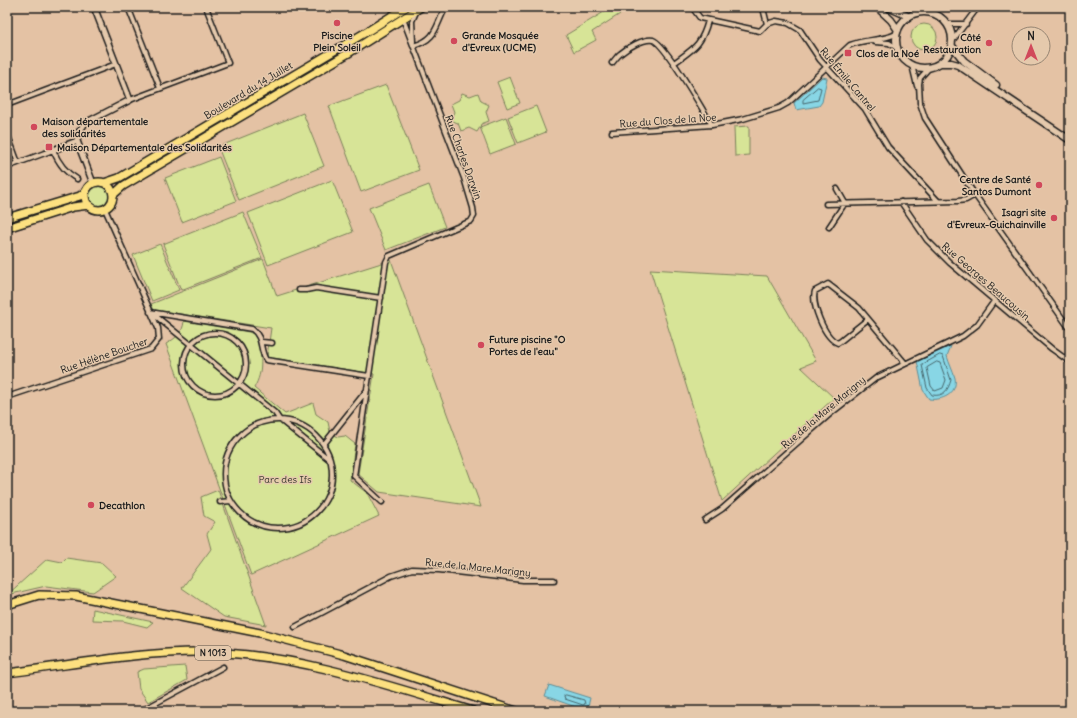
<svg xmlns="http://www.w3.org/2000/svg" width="1077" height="718" font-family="Delius,sans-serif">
<rect width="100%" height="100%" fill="#e4c2a4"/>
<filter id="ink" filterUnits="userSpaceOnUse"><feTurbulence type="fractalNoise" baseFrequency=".025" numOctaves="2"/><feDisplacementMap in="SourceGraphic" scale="8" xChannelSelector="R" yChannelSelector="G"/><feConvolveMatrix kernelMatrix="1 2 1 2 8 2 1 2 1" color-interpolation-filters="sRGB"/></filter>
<g filter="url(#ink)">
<path fill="#d7e497" stroke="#7a805a" d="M606,7H631L592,32L596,40L574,52L566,35L604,12Z
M911 37a13 13 0 1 1 26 0a13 13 0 1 1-26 0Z
M510,77L520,103L507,108L497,82Z
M386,85L419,170L361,192L329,106Z
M462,93L470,96L478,93L481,101L489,105L486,112L489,121L481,124L480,127L506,117L516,144L490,154L480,127L477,132L469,128L461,131L458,123L450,120L454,112L451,104L459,100Z
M536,106L546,132L518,143L508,117Z
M303,113L324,166L239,200L218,147Z
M749,126V155L735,156L734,127Z
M219,157L236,201L182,222L165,178Z
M332,180L353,232L268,265L248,213Z
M89 195a11 11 0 1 1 22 0a11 11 0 1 1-22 0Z
M429,185L445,227L386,250L369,208Z
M243,212L262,258L181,290L163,244Z
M160,244L179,290L152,301L133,255Z
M263,259L277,296L391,260L481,507L379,492L358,474L374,374L267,357L271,328L154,310L151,304Z
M650,269L767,276L816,361L801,367L834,398L722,501Z
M184,321L249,332L258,336C261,355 264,371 254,388L285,414L313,403L316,414L328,422L330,432L338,437L345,436L355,444L350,480L367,493L379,516L251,575L166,344C176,338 183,333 184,321Z
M218,490L266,625L224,617L182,588L211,549L207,534L215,522L204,516L201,497Z
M66,558L102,563L116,576L93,592L46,586L7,595L47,559L62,562Z
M93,609L153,622L147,627L123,621L92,620Z
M185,666L187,680L148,702L139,689L137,672L144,669Z"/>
<path fill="#88d6e5" stroke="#5d8c95" d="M822,77L827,78L822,102L819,106L796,110L794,103Z
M951,346L947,356C949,363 953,371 955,378C958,394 942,401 929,399L923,390L917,361Z
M549,685L590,698L587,711L545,696Z"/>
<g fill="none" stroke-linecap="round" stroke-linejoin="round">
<path stroke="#47666c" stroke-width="1" d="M818,87L821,88L818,100L803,103V100Z
M940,355L943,356L951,380C948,390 944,397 932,395L927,388L922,365Z
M937,362L940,363L946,380L943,388L935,391L931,386L927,368Z
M566,695L584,700L585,704L583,705L565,699L564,696Z"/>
<g stroke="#1c1c1c" stroke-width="7">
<path id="minor" d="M128,7L160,88
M692,7L700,18L760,31L767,24L776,21L788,23L800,30L820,60L865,109L888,147L938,201
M765,7L764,12L767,24
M948,24H966
M953,40L978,7
M413,42L412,21L416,12
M875,42L889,43L897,48
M413,46C438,39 435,26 446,7
M612,63C615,60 617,56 620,54C627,48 644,38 653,40C666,44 703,111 712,125
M674,63C694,48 701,46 708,21
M912,65L917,86
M929,68L920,78L919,84L920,103L925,118L975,195L1070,329
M130,100L228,63L206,7
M7,105L116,64
M612,132L712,125L743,119L779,108L788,103L850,45C865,39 882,41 896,34
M7,133L18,163
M7,167L53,150C58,162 66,173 77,179
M901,202L927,240L950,263L1052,349L1070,362
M826,204L958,201L966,200L975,195
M829,227L845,203L837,189
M299,290H306L316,288L381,298
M150,312L252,329C264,338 259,349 266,360L369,376
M152,313L275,413L279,419L330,460
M868,319L842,340L838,343C824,338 811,303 815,291L828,284L859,308L905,363
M184 364a31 31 0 1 1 62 0a31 31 0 1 1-62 0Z
M262,342L272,343
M7,397L151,349L159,339L158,328L105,209
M224 474a54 54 0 1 1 108 0a54 54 0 1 1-108 0Z
M324,444L367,390
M220,502L231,501
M382,502L354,476L386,262L389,256L471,221L474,216L473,208L464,178L403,19
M705,520L722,509L830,414L876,378L963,336L977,325L995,300
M295,627L391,576L412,569L439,570L523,580H554
M141,711L223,667"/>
</g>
<g stroke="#1c1c1c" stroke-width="8">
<path id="tertiary" d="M77,141L93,183
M53,150L77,141L79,132L85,123L130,100L94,7"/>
</g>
<g stroke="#1c1c1c" stroke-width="9">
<path id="secondary" d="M877,7L891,20L898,30
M888,7L908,16
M896 40a28 28 0 1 1 56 0a28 28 0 1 1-56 0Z
M952,46L964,61L996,85
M940,63H951L958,65L1070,140"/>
</g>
<g stroke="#1c1c1c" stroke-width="10">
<path id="primary" d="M85 196a14 14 0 1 1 28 0a14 14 0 1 1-28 0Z
M104,183L119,178L368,31L406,7
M113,195L123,186L347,54L421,7
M7,218L80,196L85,192
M7,228L73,207L89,205"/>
</g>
<g stroke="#1c1c1c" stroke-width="10">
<path id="trunk" d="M7,605L39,595L76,596L260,633L344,655L516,711
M7,673C73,665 139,651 205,652C296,654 387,685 473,711"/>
</g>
<use href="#minor" stroke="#e5c9ac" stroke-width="4"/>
<use href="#tertiary" stroke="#e5c9ac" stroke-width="5"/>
<use href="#secondary" stroke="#e5c9ac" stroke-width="6"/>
<use href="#primary" stroke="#fce080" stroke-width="7"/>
<use href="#trunk" stroke="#fce080" stroke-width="7"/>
</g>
</g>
<g fill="#d1495b" stroke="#e5c9ac" stroke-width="1.5">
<circle cx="337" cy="23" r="4"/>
<circle cx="454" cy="41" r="4"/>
<circle cx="989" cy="43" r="4"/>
<rect x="844" y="49" width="8" height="8" rx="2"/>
<circle cx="34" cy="127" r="4"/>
<rect x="45" y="143" width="8" height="8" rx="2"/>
<circle cx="1039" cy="185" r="4"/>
<circle cx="1054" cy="218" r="4"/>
<circle cx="481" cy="345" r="4"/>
<circle cx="91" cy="505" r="4"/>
</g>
<g text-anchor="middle" stroke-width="3" stroke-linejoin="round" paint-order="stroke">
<rect fill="#e5c9ac" stroke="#585047" stroke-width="1" x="195" y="646" width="36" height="14" rx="3"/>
<g font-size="9" font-weight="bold" fill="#1c1c1c">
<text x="213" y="656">N 1013</text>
</g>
<g font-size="10" font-weight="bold" fill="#1c1c1c" stroke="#e5c9ac" text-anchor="start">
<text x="337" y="39" text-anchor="middle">Piscine<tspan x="337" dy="12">Plein Soleil</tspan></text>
<text x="462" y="39">Grande Mosquée<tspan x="462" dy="12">d'Evreux (UCME)</tspan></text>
<text x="981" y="41" text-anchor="end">Côté<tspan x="981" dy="12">Restauration</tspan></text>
<text x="856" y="57">Clos de la Noé</text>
<text x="42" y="125">Maison départementale<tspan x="42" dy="12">des solidarités</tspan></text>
<text x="57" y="151">Maison Départementale des Solidarités</text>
<text x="1031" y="183" text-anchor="end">Centre de Santé<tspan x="1031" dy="12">Santos Dumont</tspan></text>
<text x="1046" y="216" text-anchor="end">Isagri site<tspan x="1046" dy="12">d'Evreux-Guichainville</tspan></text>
<text x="489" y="343">Future piscine "O<tspan x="489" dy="12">Portes de l'eau"</tspan></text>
<text x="99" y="509">Decathlon</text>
</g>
<g font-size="10" fill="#1c1c1c" stroke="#e5c9ac">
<text transform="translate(848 79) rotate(50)" y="4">Rue Émile Cantrel</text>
<text transform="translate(248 90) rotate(-31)" y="4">Boulevard du 14 Juillet</text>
<text transform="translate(668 120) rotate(-4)" y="4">Rue du Clos de la Noe</text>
<text transform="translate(464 157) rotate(70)" y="4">Rue Charles Darwin</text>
<text transform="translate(986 281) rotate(41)" y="4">Rue Georges Beaucousin</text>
<text transform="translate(104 355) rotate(-19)" y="4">Rue Hélène Boucher</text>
<text transform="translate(823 412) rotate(-40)" y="4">Rue de la Mare Marigny</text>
<text transform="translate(478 567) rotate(6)" y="4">Rue de la Mare Marigny</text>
</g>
<g font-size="10" fill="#383a2e" stroke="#e5c9ac">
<text x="285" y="483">Parc des Ifs</text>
</g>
</g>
<rect width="1077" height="718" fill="none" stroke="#e5c9ac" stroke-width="24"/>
<rect x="12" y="12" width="1053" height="694" fill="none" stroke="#1c1c1c" stroke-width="1.5" filter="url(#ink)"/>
<g transform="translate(1031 46)"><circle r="19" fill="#e5c9ac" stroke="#958472"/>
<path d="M0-3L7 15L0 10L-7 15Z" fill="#d1495b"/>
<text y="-6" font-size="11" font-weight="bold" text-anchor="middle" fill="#1c1c1c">N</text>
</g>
</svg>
